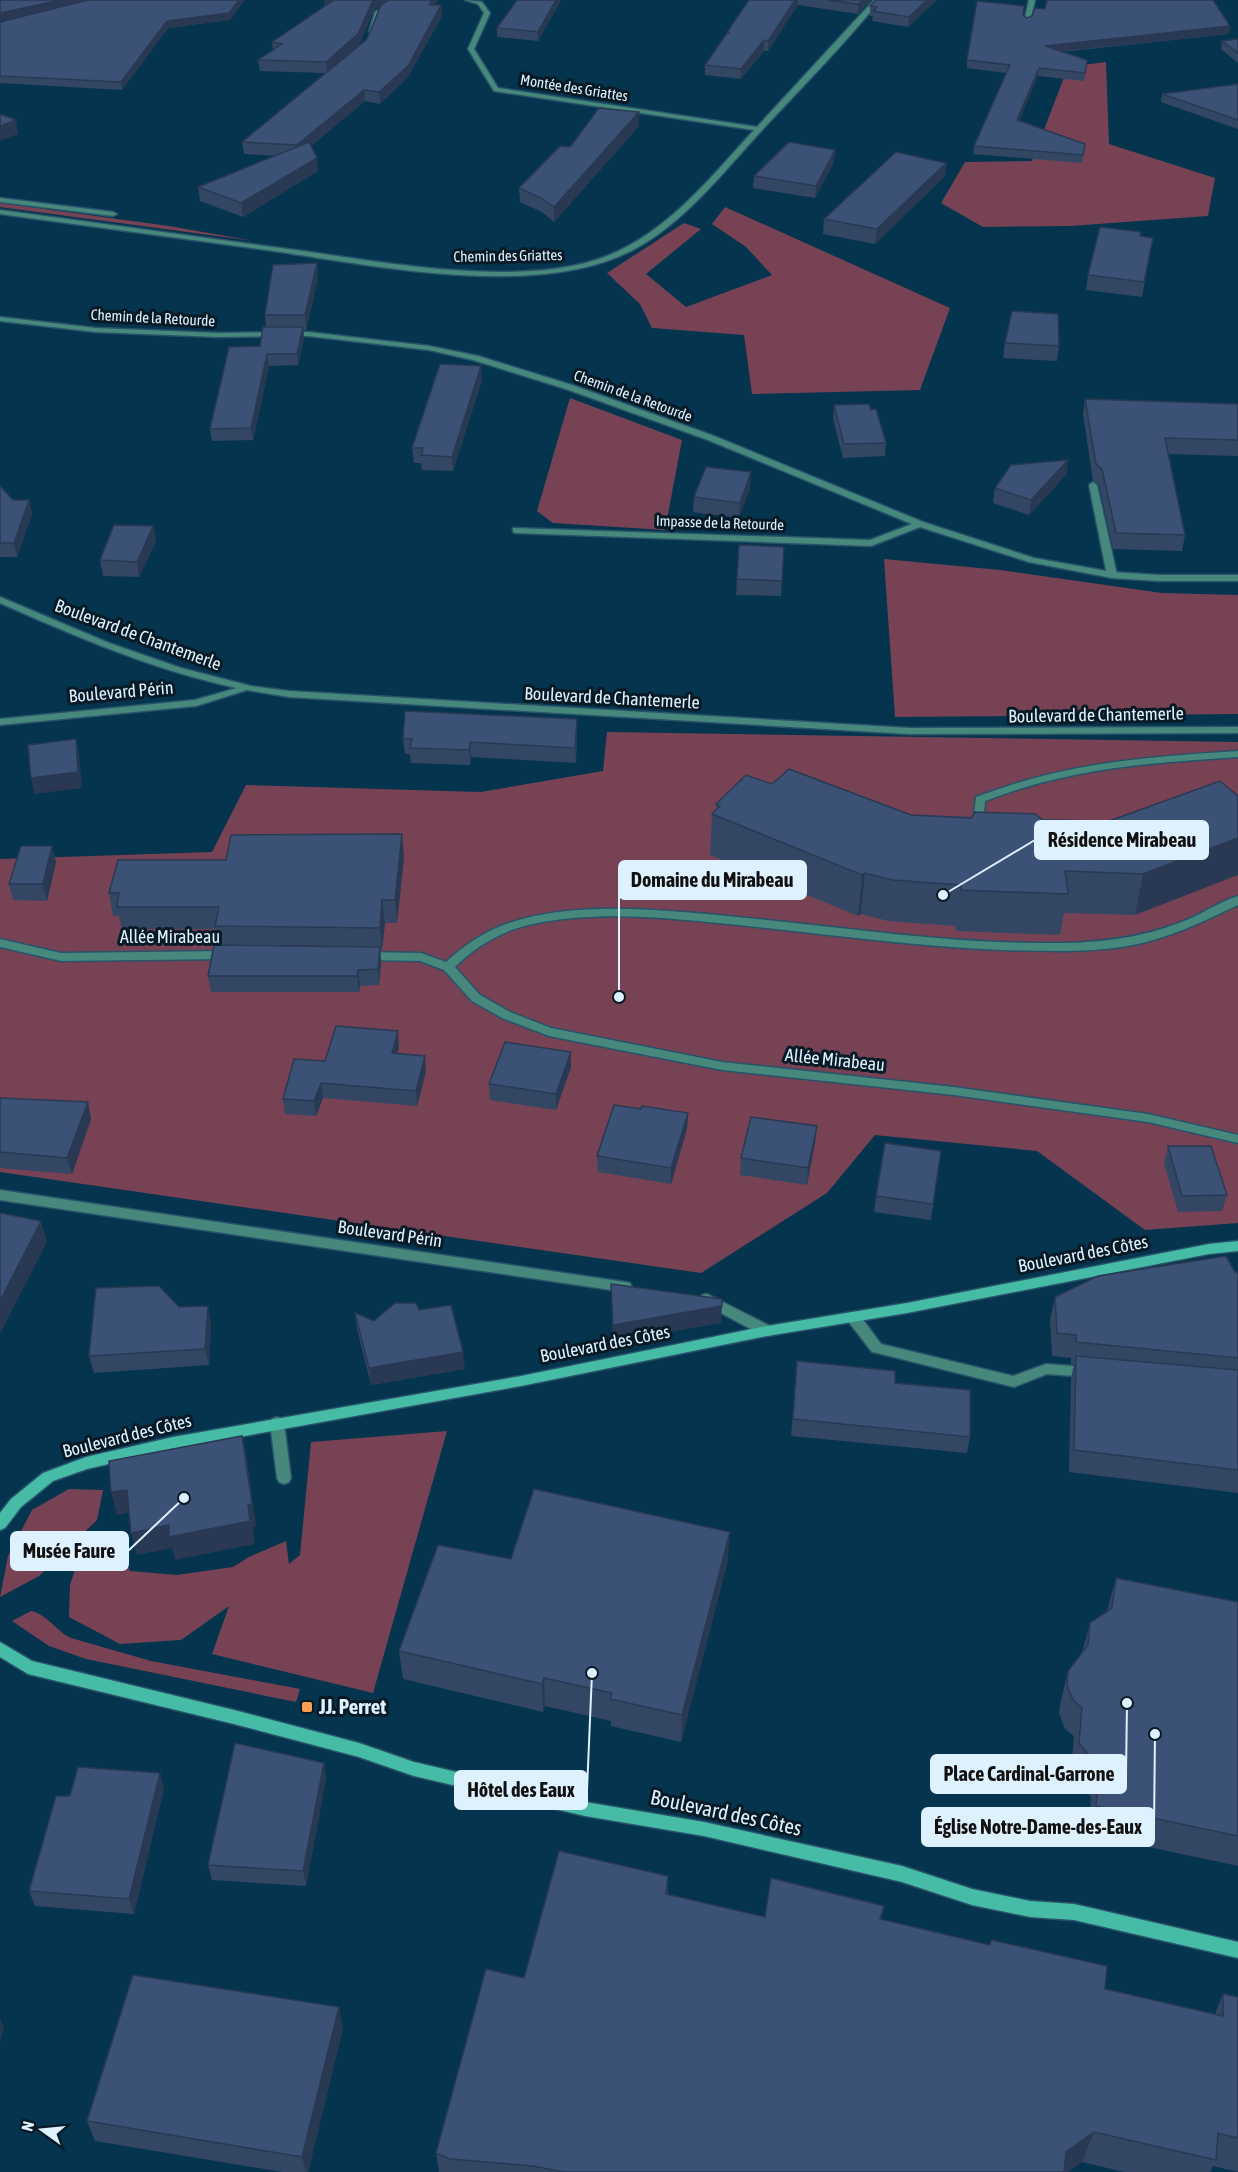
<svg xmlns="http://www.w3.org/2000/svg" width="1238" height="2172" font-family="'Asap Condensed',sans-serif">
<rect width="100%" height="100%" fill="#05344e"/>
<path fill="#774354" d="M1106,62L1109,144L1215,178L1208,216L1070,226L983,227L941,203L965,162L1032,161L1068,67Z
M0,203L169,226L254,241L0,207Z
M725,207L950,308L920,390L752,394L744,335L652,328L640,304L607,273L684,223L701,229L646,274L686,307L772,275L746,247L712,224Z
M570,398L682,440L665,530L553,523L537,511Z
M884,559L1000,570L1162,593L1238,595V714L895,717Z
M607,732L1238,742V1223L1145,1230L1037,1151L875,1135L827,1193L701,1273L0,1172V859L212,852L246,785L481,792L603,771Z
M447,1431L373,1693L212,1654L229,1606L181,1640L120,1644L69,1617L70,1585L79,1557L118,1548L130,1571L177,1575L233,1567L249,1557L286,1541L289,1564L300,1555L311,1442Z
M69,1489L103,1490L97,1520L39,1576L0,1597L8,1556L32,1510Z
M31,1611C47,1614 56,1631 71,1638L151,1661L300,1689L296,1702L86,1659L49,1646L12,1621Z"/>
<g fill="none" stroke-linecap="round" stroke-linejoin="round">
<g stroke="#28526a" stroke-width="3">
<path id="service" d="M1029,0H1035L1030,22L1027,24L1024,22Z
M0,198L113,212L117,214L113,216L0,202Z
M1093,482L1097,485L1117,575L1112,578L1107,575L1089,485Z
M1238,751V757C1148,763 1070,768 985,801L984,813L993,823L992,825H984L974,814L976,797C1064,763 1145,757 1238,751Z
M1238,896V905C1203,922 1167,939 1128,946C1087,953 1043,951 1002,950C907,946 812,932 718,923C657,917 593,911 533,924C503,930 476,946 455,967L480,995L510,1012L551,1028L722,1062L954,1087L1148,1114L1238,1135V1143L1148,1122L954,1095L722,1070L549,1036L502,1018L472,1001L444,970L420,961L364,960L358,956L364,952L421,953L446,962C463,946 481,934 503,925C563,903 633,908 696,913C750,918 804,924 858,930C927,938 996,944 1065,943C1109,942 1149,936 1189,919C1205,912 1221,901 1238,896Z
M0,939L61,953L227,951L233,955L227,959L61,961L0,947Z
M853,1312L858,1313L881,1344L1013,1376L1046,1364L1087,1367L1092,1368L1094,1372L1092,1376L1087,1377L1047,1374L1014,1387L877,1353L872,1352L848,1321L846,1317L848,1313Z
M277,1417L282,1419L284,1423L291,1478L289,1482L284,1484L279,1482L277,1478L270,1423L272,1419Z"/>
</g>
<g stroke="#28526a" stroke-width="3">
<path id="minor" d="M396,0H404L380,14L374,31L369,32L375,12Z
M465,0L482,2L490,13L474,49L498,88L757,127L874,0H880C844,45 802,87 763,129C723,172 684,224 631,251C534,300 372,265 267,250C178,238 89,226 0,214V210C96,223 192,236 288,249C378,261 521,290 607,256C668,232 711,177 754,130L494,91L468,49L484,13L478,4Z
M0,317L96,328L218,333L308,332L429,346L478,356L572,385L714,436L923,522L1034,558L1112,572L1159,575H1238V581H1159L1112,578L1029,562L920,527L871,546L516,533L513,532V528L870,540L912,524L708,440L566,389L473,360L429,350L308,336L218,337L96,332L0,321Z
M0,597L109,643L181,668L251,686L289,691L909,728L1238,727V733L909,734L289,697L247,690L196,706L0,725V719L195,700L237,688C154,670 77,637 0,603Z
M0,1190L625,1282L630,1283L632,1287L630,1291L625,1292L0,1200Z
M707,1294L772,1327L774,1331L772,1335L767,1336L762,1335L702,1303L700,1299L702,1295Z"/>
</g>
<g stroke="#28526a" stroke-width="3">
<path id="secondary" d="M1238,1241V1251L1209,1254L907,1313L767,1336L521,1386L173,1449L87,1469L53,1481L21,1507L5,1528L0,1530V1513L11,1499L43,1473L86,1457L173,1437L521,1376L767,1326L907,1303L1209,1244Z
M0,1642L32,1661L234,1710L359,1743L414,1762L585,1802L704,1822L902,1866L972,1889L1030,1901L1074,1904L1238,1942V1958L1074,1920L1030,1917L972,1905L902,1882L704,1836L585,1816L414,1776L359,1757L234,1724L28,1674L0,1657Z"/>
</g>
<use href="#service" fill="#46897c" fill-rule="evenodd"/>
<use href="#minor" fill="#46897c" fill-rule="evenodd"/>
<use href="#secondary" fill="#46bca7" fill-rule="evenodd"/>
</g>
<path fill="#334765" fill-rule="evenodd" d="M0,0L230,20L168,28L122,90L0,83V22L38,12L0,21Z
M324,0L436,5L442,16L408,77L380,104L365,101L311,146L318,171L243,217L200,201L198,187L277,156L244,154L242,142L325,73L260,71L258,60L273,50L272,42L325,7ZM380,6L367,39L359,45L374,10Z
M561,0L538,41L497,37V28Z
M749,0H871L858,14L798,5L768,51H764L741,79L705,75V65Z
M876,0H937L908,27L872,21L873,16H870V6Z
M1023,15L1027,18L1230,26L1229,34L1062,52L1087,60L1084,81L1038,76L1019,121L1085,144L1082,163L973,154L974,146L1006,73L967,68V60Z
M1238,39V63L1221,49L1222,41Z
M1238,84V129L1161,102L1162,94Z
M639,126L554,222L542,212L520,202L519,188L570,147Z
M835,150L834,162L815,198L753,188L754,176Z
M946,163L945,176L875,244L823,234L824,219Z
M1141,232L1140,237L1153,238L1142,297L1086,290L1088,275Z
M317,263L318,278L306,330H303L304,338L298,365L269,366L253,440L212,441L210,429L260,346L266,327L265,315Z
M1005,343L1059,346L1057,361L1003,358Z
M482,380L453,471L422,470L421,463H414L412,448Z
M1085,399L1238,404V456L1168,454L1185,535L1182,551L1113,549L1099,485L1093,480L1083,414Z
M834,405L871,410L886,443L885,456L843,458L833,419Z
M1068,460L1066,475L1029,515L993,503L995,488Z
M0,486L13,500H29L32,514L17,557H0Z
M750,488L739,518L693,512L694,497Z
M153,526L156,542L139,577L103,576L100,560Z
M739,545L784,547L781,596L736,595Z
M577,734L576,763L471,757L470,765L411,763L410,754H405L403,739Z
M1220,781L1135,915L1064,913L1060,935L956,931L955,926L888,921L861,914L858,916L710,855L712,814L716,810V804L772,784L911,815L1109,821Z
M404,857L397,923H385L382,950H380L381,963L379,985L360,986L359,992H211L208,976L218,945L216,929H122L119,916H113L109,893L226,860Z
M56,862L47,901L13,900L9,884Z
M399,1046L397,1054L426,1071L417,1106L323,1098L316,1116L285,1114L283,1099L325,1061Z
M571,1052V1067L556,1110L490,1100L489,1084Z
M0,1098L91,1119L72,1174L0,1168Z
M641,1109L688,1113L687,1129L671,1184L598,1172L597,1156Z
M815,1143L807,1185L740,1175L741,1158Z
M1168,1146L1227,1195L1222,1211L1178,1212L1164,1163Z
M941,1151L931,1220L874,1212L876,1196Z
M1235,1272H1238V1493L1069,1472L1071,1378L1074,1364H1071V1358L1052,1356L1050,1320L1055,1297Z
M611,1284L721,1323L613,1341Z
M179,1307L211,1323L209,1365L94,1373L89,1356Z
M419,1310L465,1369L371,1385L357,1329L355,1313L374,1321Z
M797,1361L895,1383L970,1437L967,1453L791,1436Z
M511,1559L728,1560L681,1742L611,1726V1721L545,1706L543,1712L403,1679L399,1651Z
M1116,1578L1238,1602V1866L1088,1834L1091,1797L1071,1771L1074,1736L1065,1729L1059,1713L1061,1700L1068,1671L1082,1653L1090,1623L1107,1611Z
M324,1763L326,1779L306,1886L212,1880L208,1865Z
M164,1788L134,1914L35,1906L29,1891L70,1796Z
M668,1876V1895L765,1917L884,1906L881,1919L989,1945L991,1940L1105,1989L1215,2014L1223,1994L1238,1997V2172L1213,2166L1210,2172H1124L1082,2162L1068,2172H439L436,2153Z
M343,2028L308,2172H282L95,2141L87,2121Z"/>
<path fill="#293953" d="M61,0H95L0,21V13Z
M239,0H245L230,20L168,28L122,90L121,82L167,21Z
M324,0H343L325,7Z
M373,0H391L374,10L359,45L327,73L326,62Z
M432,0H438L430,15L429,5Z
M556,0H561L538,41V32Z
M795,0H798V5L768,51V41Z
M863,0H871L858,14V4Z
M927,0H937L908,27L909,17Z
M441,5L442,16L408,77L380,104L379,92Z
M1230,26L1229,34L1044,53L1045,46Z
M764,40V51L741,79V69Z
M1039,68L1038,76L1016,129L1017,120Z
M364,90L365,101L298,157L297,145Z
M639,112V126L554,222V207Z
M16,120L18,134L0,141V126Z
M835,150L834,162L815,198L816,186Z
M317,158L318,171L243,217L241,203Z
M946,163L945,176L875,244L877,229Z
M317,263L318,278L306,330L305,315Z
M303,327L304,338L298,365L297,354Z
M267,354L269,366L253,440L251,428Z
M481,366L482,380L453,471L452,457Z
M1068,460L1066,475L1029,515L1031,500Z
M751,472L750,488L739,518L740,503Z
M29,500L32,514L17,557L14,543Z
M153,526L156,542L139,577L137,562Z
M577,719V734L576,763L575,748Z
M76,739L79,755L82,788L34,794L31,778Z
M470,742L471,757L470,765L469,750Z
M402,834L404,857L397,923L395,900Z
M1238,838V875L1135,915L1143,874Z
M52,846L56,862L47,901L43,884Z
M865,873L861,914L858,916L862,875Z
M382,900L385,923L382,950L380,928Z
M380,947L381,963L379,985L378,969Z
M358,970L360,986L359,992L357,976Z
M398,1031L399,1046L394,1068L392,1053Z
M571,1052V1067L556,1110V1094Z
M425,1056L426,1071L417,1106L416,1091Z
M321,1083L323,1098L316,1116L314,1101Z
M88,1102L91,1119L72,1174L67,1158Z
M688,1113L687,1129L671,1184V1168Z
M817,1126L815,1143L807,1185L808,1168Z
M41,1221L47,1242L0,1334V1301Z
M208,1306L211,1323L209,1365L205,1349Z
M722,1306L721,1323L613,1341V1325Z
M463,1352L465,1369L371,1385L369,1368Z
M242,1436L247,1459L256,1526L253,1527L255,1544L175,1560L172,1548L137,1555L131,1533L169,1525L248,1505Z
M127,1490L133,1512L117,1515L111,1492Z
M730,1532L728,1560L681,1742L682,1715Z
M544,1678L545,1706L543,1712L542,1684Z
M324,1763L326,1779L306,1886L303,1871Z
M160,1773L164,1788L134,1914L129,1899Z
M668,1876L667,1910L666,1894Z
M339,2007L343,2028L308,2172H306L302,2157Z
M0,2018L4,2028L0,2041Z
M1094,2132L1082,2162L1068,2172H1058L1066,2152Z"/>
<path fill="#3b5276" stroke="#293953" stroke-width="1.5" d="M0,0H61L0,13Z
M88,0H239L229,13L167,21L121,82L0,76V22Z
M334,0H373L358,34L326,62L258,60L282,44L272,42Z
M389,0H432L429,5H441L408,66L379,92L364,90L297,145L242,142L367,39L381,5Z
M517,0H556L538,32L497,28Z
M749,0H795L768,41L764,40L741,69L705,65L727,33H730L727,32Z
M828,0H863L858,4Z
M876,0H927L909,17L873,11L877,7L870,6Z
M1047,0H1213L1230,26L1045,46L1087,60L1085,73L1039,68L1017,120L1085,144L1083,155L974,146L1010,65L967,60L977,1L1024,6L1023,15L1027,18L1032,16L1035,8L1045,9Z
M1238,39V53L1222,41Z
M1238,84V120L1162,94Z
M599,108L639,112L554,207L541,198L519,188L560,146L570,147Z
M0,114L16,120L0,126Z
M309,142L317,158L241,203L198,187Z
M789,142L835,150L816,186L754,176Z
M896,152L946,163L877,229L824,219Z
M1100,227L1141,232L1140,236L1153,238L1144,282L1088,275Z
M317,263L305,315H265L273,265Z
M1012,311L1058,314L1059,346L1005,343Z
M263,327H303L297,354H267L251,428L210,429L229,347L260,346Z
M440,364L481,366L452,457L421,455L423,448H412Z
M1085,399L1238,404V440L1165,438L1185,535L1116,533L1102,469L1096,464Z
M869,404L871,410L876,409L886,443L844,444L834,405Z
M1068,460L1031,500L995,488L1011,465Z
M706,467L751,472L740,503L694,497Z
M0,486L13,500H29L14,543H0Z
M114,525L153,526L137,562L100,560Z
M739,545L784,547L782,581L737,579Z
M405,711L577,719L575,748L470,742L469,750L410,748L412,739H403Z
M76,739L78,772L31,778L28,745Z
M789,769L911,815L971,818L975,812L1035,814L1043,820L1109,821L1220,781L1238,796V838L1143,874L1065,871L1068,894L961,890V885L893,880L865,873L862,875L712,814L720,806L716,804L746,775L772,784Z
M402,834L395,900H382L380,928L215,926L219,907H117L119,893H109L118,860H226L231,835Z
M21,846H52L43,884H9Z
M214,945L380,947L378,969L358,970L357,976H208Z
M336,1026L398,1031L392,1053L425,1056L416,1091L321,1083L314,1101L283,1099L294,1059L325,1061Z
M505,1042L571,1052L556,1094L489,1084Z
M0,1098L88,1102L67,1158L0,1152Z
M614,1105L641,1109L642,1106L688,1113L671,1168L597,1156Z
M751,1117L817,1126L808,1168L741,1158Z
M885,1143L941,1151L933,1204L876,1196Z
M1168,1146H1211L1227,1195L1182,1196Z
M0,1213L41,1221L0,1301Z
M1226,1256L1235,1272H1238V1358L1076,1342V1335L1057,1333L1055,1297L1098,1276Z
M611,1284L722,1299V1306L613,1325Z
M159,1286L179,1307L208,1306L205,1349L89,1356L96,1288Z
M395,1303H416L419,1310L451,1305L463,1352L369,1368L355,1313L374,1321Z
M1076,1356L1238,1370V1470L1074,1450Z
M797,1361L895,1371V1383L970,1390V1437L793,1419Z
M242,1436L252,1504L248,1505L250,1521L169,1537V1525L131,1533L127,1490L111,1492L109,1461Z
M534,1489L730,1532L682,1715L610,1699L612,1693L544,1678L542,1684L399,1651L438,1545L511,1559Z
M1116,1578L1238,1602V1836L1096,1806L1100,1769L1079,1743L1082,1708L1073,1700L1067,1685L1068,1671L1088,1645L1090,1623L1112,1608Z
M235,1743L324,1763L303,1871L208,1865Z
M78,1767L160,1773L129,1899L29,1891L56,1796H70Z
M559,1851L668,1876L666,1894L765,1917L771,1878L884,1906L880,1919L990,1945L991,1940L1107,1966L1105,1989L1223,2016V1994L1238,1997V2138L1218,2133L1216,2160L1094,2132L1066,2152L1064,2172H564L533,2166L450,2159L436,2153L486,1969L524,1978Z
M133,1975L339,2007L302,2157L87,2121Z"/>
<rect fill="#fa9f4f" stroke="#081a26" stroke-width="2" x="301" y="1701" width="12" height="12" rx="3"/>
<g text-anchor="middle" stroke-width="6" stroke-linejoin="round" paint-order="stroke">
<g font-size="15" fill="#def1fe" stroke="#081a26">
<text transform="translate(574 88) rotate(9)" y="5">Montée des Griattes</text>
<text transform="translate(508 256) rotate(-1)" y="5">Chemin des Griattes</text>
<text transform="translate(153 318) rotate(3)" y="5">Chemin de la Retourde</text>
<text transform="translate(633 396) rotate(20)" y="5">Chemin de la Retourde</text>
<text transform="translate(720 523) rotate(2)" y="5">Impasse de la Retourde</text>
</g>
<g font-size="18" fill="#def1fe" stroke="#081a26">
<text transform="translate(138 635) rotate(20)" y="6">Boulevard de Chantemerle</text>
<text transform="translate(121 692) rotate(-5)" y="6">Boulevard Périn</text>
<text transform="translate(612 698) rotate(3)" y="6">Boulevard de Chantemerle</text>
<text transform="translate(1096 715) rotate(-1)" y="6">Boulevard de Chantemerle</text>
<text x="170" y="943">Allée Mirabeau</text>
<text transform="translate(835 1060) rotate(6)" y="6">Allée Mirabeau</text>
<text transform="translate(390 1234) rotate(8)" y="6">Boulevard Périn</text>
<text transform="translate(1083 1254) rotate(-11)" y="6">Boulevard des Côtes</text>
<text transform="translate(605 1344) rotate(-11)" y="6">Boulevard des Côtes</text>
<text transform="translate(127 1436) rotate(-14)" y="6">Boulevard des Côtes</text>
</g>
<g font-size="21" font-weight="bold" fill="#def1fe" stroke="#081a26" text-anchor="start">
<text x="319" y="1714">JJ. Perret</text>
</g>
<g font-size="21" fill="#def1fe" stroke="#081a26">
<text transform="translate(726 1813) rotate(12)" y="7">Boulevard des Côtes</text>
</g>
</g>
<path fill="none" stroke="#def1fe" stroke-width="2" d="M943 895L1035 840M619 997L619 880M184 1498L128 1551M1127 1703L1126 1774M592 1673L587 1790M1155 1734L1154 1827"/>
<g fill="#def1fe" stroke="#081a26" stroke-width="2">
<circle cx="943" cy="895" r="6"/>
<circle cx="619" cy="997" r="6"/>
<circle cx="184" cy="1498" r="6"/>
<circle cx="1127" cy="1703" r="6"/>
<circle cx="592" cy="1673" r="6"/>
<circle cx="1155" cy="1734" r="6"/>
</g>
<g fill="#def1fe" stroke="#def1fe" stroke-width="2">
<rect x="1035" y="821" width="173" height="38" rx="6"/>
<rect x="619" y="861" width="187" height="38" rx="6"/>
<rect x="11" y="1532" width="117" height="38" rx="6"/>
<rect x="931" y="1755" width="195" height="38" rx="6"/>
<rect x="455" y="1771" width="132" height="38" rx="6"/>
<rect x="922" y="1808" width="232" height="38" rx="6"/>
</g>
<g font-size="20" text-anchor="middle" font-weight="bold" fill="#111">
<text x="1122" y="847">Résidence Mirabeau</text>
<text x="712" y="887">Domaine du Mirabeau</text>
<text x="69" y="1558">Musée Faure</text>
<text x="1029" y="1781">Place Cardinal-Garrone</text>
<text x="521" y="1797">Hôtel des Eaux</text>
<text x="1038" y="1834">Église Notre-Dame-des-Eaux</text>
</g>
<g transform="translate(42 2130) rotate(285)" stroke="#081a26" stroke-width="4.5" paint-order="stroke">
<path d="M0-4.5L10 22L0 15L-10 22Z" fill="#def1fe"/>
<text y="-9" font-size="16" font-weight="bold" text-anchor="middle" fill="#def1fe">N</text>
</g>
</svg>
